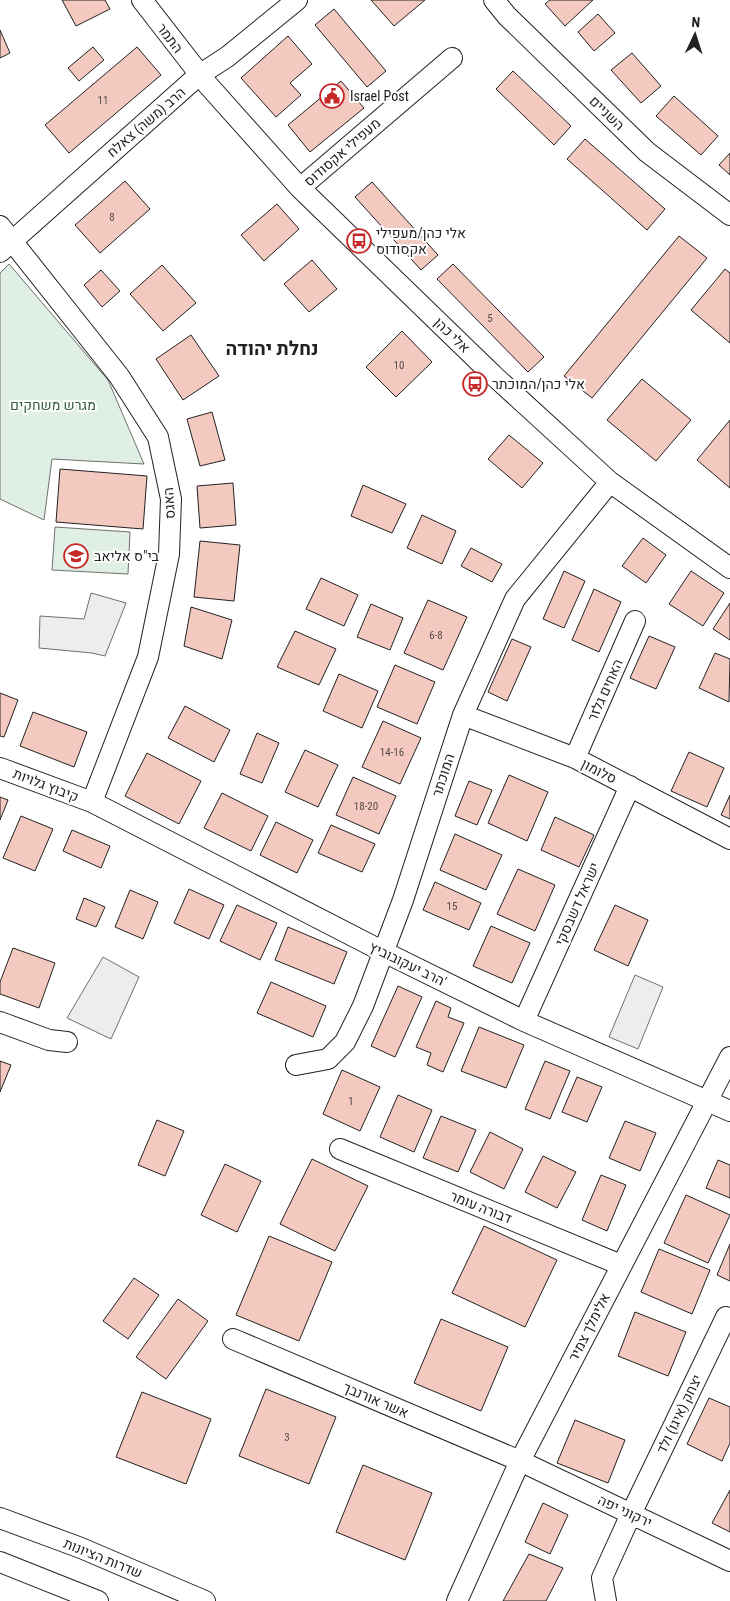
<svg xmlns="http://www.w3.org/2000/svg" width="730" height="1601" font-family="'Roboto Condensed',Heebo,sans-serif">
<rect width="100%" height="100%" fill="#fff"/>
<path fill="#e0efe3" stroke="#6f6f6f" d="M9,264L108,380L144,464L52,459L44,520L0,499V273Z
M55,527L130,532L128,574L52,570Z"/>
<path fill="#ededed" stroke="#6f6f6f" d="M91,593L126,603L105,656L92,653L39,648L40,616L84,619Z
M103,957L139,977L111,1039L67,1018Z
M635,975L663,987L638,1049L609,1037Z"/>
<path fill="#f3c9c0" stroke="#222" d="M62,0H105L110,9L76,26Z
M371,0H425L394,26Z
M550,0H593L565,26L545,4Z
M334,9L386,71L367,87L315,25Z
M598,14L615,33L594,51L578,32Z
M0,30L10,53L0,58Z
M288,36L312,64L290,83L301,95L276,117L241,78Z
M93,47L104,60L79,81L68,68Z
M137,47L161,75L69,153L45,125Z
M632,53L661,86L641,103L611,70Z
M513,71L571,126L554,145L496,89Z
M341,81L364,108L310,152L288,125Z
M674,96L718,136L701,155L656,116Z
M585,139L665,209L647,230L567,159Z
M730,153V175L719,165Z
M125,181L150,209L100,253L75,225Z
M372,182L438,255L421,270L355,197Z
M277,204L299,229L264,261L241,235Z
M679,236L707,258L592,398L564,376Z
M312,260L337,289L309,312L284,284Z
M453,264L544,357L528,372L437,279Z
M162,265L196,303L163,331L130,294Z
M725,269L730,273V343L691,310Z
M101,270L120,291L102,307L84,285Z
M402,331L432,362L396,397L366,367Z
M191,335L219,376L183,400L156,359Z
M642,379L691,420L656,461L607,420Z
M212,412L225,460L200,466L187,419Z
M730,420V488L697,460Z
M509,435L543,463L522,488L488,459Z
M60,469L147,476L143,529L56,522Z
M233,483L236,525L200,528L197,486Z
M363,485L406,504L392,533L351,516Z
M422,515L456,531L442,564L407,548Z
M643,538L666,555L646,583L622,566Z
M200,541L240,545L234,601L194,597Z
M471,548L502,564L492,582L461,566Z
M564,571L585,581L564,628L543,619Z
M691,571L724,593L703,626L669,604Z
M321,578L358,595L344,626L306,609Z
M594,589L621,602L599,652L572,640Z
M428,600L467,617L443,670L404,653Z
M730,603V640L713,629Z
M371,604L403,618L390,650L357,637Z
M191,607L232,620L222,659L184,646Z
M295,631L336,649L319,685L277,667Z
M649,636L675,647L656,689L630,678Z
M512,639L531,647L507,701L488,692Z
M715,653L730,659L729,702L699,688Z
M395,665L435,682L417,724L377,707Z
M339,674L378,691L362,728L323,711Z
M0,693L18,700L4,737L0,736Z
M185,706L230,730L214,762L168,738Z
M33,712L87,732L74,767L20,746Z
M383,721L421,738L400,784L362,767Z
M257,733L279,743L262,783L240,774Z
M305,750L338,765L318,807L285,792Z
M689,752L724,768L707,807L671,791Z
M147,753L201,781L179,824L125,796Z
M509,775L548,792L527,841L488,823Z
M353,777L396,796L379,834L336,815Z
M469,781L492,790L477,825L455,816Z
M222,793L268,816L251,851L204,828Z
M730,795V819L721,815Z
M0,797L8,800L0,820Z
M21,816L53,829L35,871L3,858Z
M555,817L594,835L579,867L541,850Z
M276,822L313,840L297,873L260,855Z
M331,825L375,844L362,872L318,853Z
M72,830L110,846L101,868L63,851Z
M455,834L502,855L486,890L440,870Z
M518,869L555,885L535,931L497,914Z
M435,882L481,903L469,930L423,910Z
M189,889L224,905L209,939L174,923Z
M130,890L158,902L143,939L115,927Z
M84,898L105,907L96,927L76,919Z
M237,905L277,923L260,960L220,941Z
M615,905L648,920L628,966L594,950Z
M491,926L530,943L512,983L473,966Z
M288,927L347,952L334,984L275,960Z
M13,948L55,963L39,1008L0,994V982Z
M271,982L326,1006L313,1037L257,1013Z
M398,986L422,997L395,1057L371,1046Z
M436,1001L451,1008L448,1017L464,1023L443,1072L427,1065L431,1053L416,1047Z
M479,1027L524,1045L506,1088L461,1071Z
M0,1061L11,1065L0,1092Z
M545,1061L570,1071L550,1119L525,1109Z
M342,1070L380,1087L360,1131L323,1114Z
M577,1077L602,1087L587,1122L562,1112Z
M398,1095L432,1110L414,1152L380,1137Z
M441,1116L476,1130L458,1172L423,1158Z
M157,1120L184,1131L165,1176L138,1165Z
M625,1121L656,1133L640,1171L609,1158Z
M490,1132L523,1149L504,1189L470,1172Z
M543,1156L576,1172L557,1208L525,1192Z
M312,1159L368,1186L335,1251L280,1224Z
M718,1160L730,1165V1198L706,1188Z
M225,1164L261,1181L237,1232L201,1215Z
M601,1175L626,1185L607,1231L582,1220Z
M686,1195L730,1215L708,1263L664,1243Z
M484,1226L557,1260L525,1327L452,1293Z
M269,1236L332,1262L299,1341L236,1315Z
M730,1244V1281L717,1275Z
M659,1249L710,1270L692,1314L641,1292Z
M134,1278L159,1295L128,1339L103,1321Z
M178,1299L208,1321L166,1379L136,1357Z
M635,1312L686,1332L668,1376L618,1356Z
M441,1319L508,1347L481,1411L414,1383Z
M266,1389L336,1417L309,1484L239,1456Z
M142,1392L211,1419L186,1484L116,1457Z
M709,1398L730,1407V1443L722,1461L687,1444Z
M575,1420L625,1440L608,1483L557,1463Z
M363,1465L432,1493L405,1560L336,1532Z
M730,1490V1532L712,1523Z
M543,1503L568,1515L550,1554L525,1542Z
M529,1554L563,1568L546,1601H503Z"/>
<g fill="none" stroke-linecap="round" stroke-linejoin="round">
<g stroke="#222" stroke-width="22">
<path id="minor" d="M142,0L208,85L300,188L493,375L610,482L730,568
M494,0L507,16L647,152L730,215
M300,188L452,58
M0,226L119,376L158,437L171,499L169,554L148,657L92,802
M0,252L199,75L227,57L297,0
M463,715L575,758L730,839
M575,758L635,621
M0,768L92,802L384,952L524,1021L730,1111
M524,1021L630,786
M0,1022L49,1040L67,1042
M296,1065L328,1059L345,1042L363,1006L403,900L463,715L515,599L610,482
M340,1149L621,1265
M233,1339L520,1461L730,1561
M0,1518L81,1548L205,1601
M0,1562L98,1601
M457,1601L520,1461L730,1057
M606,1601L602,1578L631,1514L726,1317L730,1319"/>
</g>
<use href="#minor" stroke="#fff" stroke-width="20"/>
</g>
<defs>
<g id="civic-ring" transform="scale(1.25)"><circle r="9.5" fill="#fff" stroke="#c62828" stroke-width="1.5"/><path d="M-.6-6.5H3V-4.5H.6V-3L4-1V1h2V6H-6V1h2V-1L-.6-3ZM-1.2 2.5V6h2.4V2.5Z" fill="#c62828"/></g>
<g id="bus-ring" transform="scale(1.25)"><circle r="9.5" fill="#fff" stroke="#c62828" stroke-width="1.5"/><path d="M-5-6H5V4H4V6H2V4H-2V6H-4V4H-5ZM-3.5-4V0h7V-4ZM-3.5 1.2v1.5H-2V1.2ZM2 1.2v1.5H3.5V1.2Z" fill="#c62828"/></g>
<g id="school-ring" transform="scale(1.25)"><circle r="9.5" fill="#fff" stroke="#c62828" stroke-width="1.5"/><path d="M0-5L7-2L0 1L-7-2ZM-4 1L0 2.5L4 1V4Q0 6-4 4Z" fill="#c62828"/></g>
</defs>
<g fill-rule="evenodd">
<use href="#civic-ring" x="332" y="96"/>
<use href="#bus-ring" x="359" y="241"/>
<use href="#bus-ring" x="475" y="384"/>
<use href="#school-ring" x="76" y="556"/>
</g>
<g text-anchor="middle" stroke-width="4" stroke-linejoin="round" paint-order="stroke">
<g font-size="11" fill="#564c4a">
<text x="103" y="104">11</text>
<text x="112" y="221">8</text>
<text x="490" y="322">5</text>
<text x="399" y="369">10</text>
<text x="436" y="639">6-8</text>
<text x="392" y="756">14-16</text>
<text x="366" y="810">18-20</text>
<text x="452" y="910">15</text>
<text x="351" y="1105">1</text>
<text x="287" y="1441">3</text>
</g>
<g font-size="14" fill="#222" stroke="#fff">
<text transform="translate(170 38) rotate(53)" y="5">התמר</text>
<text transform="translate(607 113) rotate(44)" y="5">השניים</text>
<text transform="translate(146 122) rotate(-41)" y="5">הרב (משה) צאלח</text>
<text transform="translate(342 152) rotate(-41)" y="5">מעפילי אקסודוס</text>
<text transform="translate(452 335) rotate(44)" y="5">אלי כהן</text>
<text transform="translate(169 503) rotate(-94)" y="5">האגס</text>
<text transform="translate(605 690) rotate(-66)" y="5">האחים גלזר</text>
<text transform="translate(599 771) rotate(27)" y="5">סלומון</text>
<text transform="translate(443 775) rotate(-72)" y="5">המוכתר</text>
<text transform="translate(46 785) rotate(21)" y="5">קיבוץ גלויות</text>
<text transform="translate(577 904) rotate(-66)" y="5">ישראל דשבסקי</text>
<text transform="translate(408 964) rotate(26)" y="5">הרב יעקובוביץ'</text>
<text transform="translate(481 1207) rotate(22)" y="5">דבורה עומר</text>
<text transform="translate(589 1327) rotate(-63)" y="5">אלימלך צמיר</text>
<text transform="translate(376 1400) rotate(23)" y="5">אשר אורנבך</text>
<text transform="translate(679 1414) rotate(-64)" y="5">יצחק (איגו) ולד</text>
<text transform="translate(625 1511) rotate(25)" y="5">ירקוני יפה</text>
<text transform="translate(103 1558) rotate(22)" y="5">שדרות הציונות</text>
</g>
<g font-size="14" fill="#222" stroke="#fff" text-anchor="start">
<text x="350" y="101">Israel Post</text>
<text x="376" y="238">אלי כהן/מעפילי<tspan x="376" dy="16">אקסודוס</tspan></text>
<text x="492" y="389">אלי כהן/המוכתר</text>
<text x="94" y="561">בי"ס אליאב</text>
</g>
<g font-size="14" fill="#2f5e38" stroke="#fff">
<text x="53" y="410">מגרש משחקים</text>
</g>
<g font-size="19" font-weight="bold" fill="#222" stroke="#fff">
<text x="272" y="355">נחלת יהודה</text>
</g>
</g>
<g transform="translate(695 35) rotate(4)" stroke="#ffffff" stroke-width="4" paint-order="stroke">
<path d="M0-4L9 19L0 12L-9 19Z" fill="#222222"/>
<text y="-8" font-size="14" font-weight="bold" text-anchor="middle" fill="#222222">N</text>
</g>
</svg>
